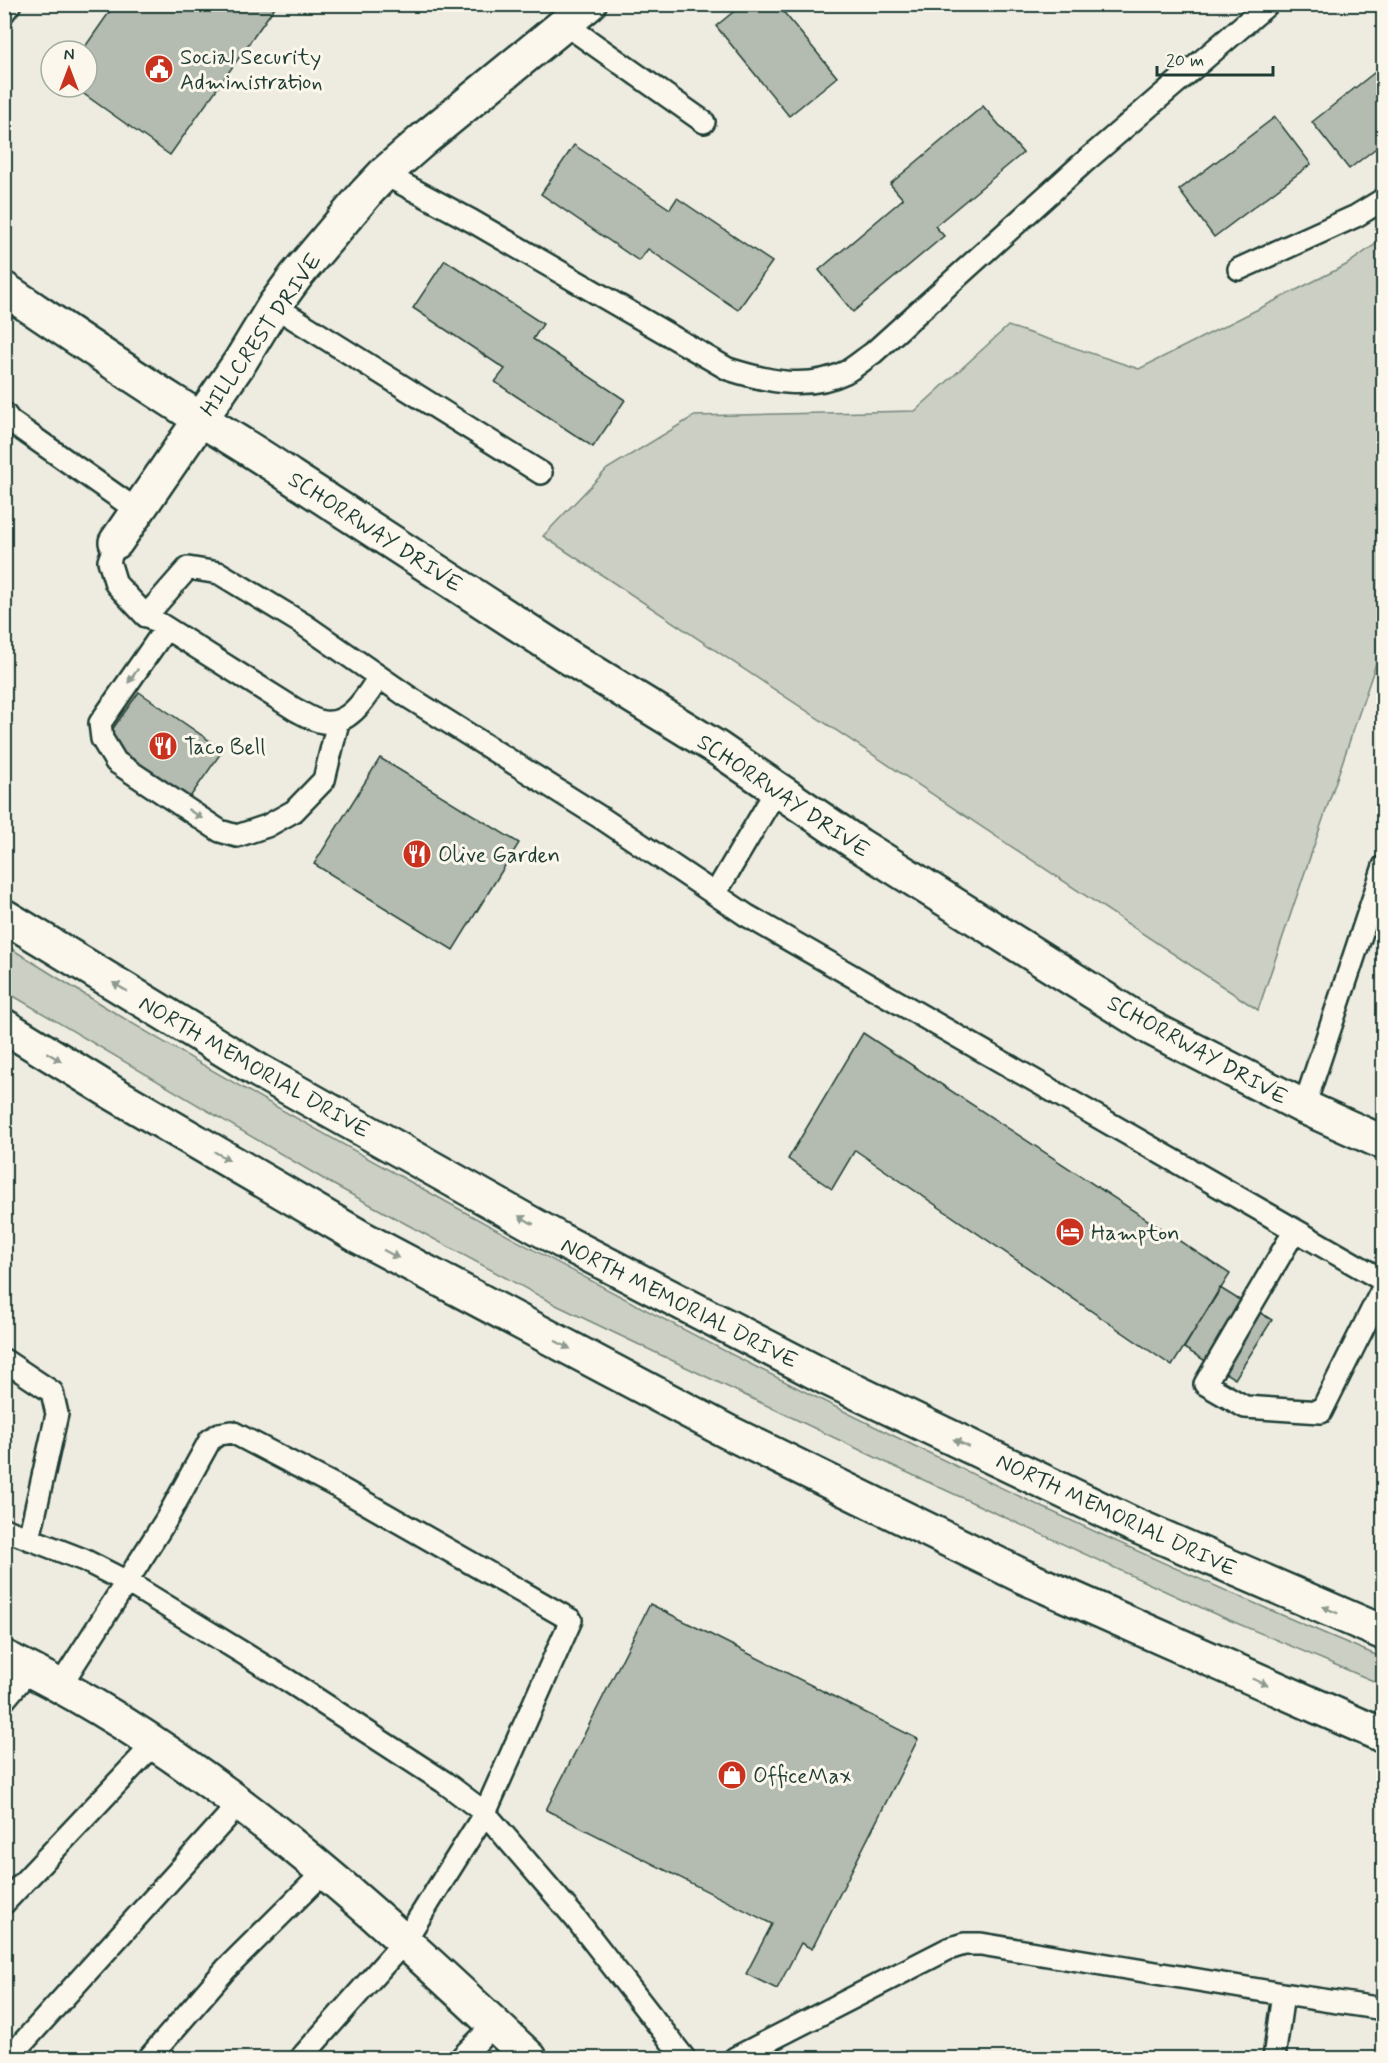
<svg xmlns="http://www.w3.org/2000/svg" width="1388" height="2063" font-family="Mynerve,sans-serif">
<rect width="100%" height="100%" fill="#eeece1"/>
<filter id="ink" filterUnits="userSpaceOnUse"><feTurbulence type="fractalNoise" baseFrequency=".0167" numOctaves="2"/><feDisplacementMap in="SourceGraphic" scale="12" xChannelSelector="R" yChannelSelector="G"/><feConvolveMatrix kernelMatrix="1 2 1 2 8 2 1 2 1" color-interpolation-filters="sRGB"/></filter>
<g filter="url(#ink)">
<path fill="#cbcfc4" stroke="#75867c" stroke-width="1.5" d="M1383,239V643L1258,1010L543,536L607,469L694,416L915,411L1008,326L1139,369L1346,265Z
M4,944C138,1030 277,1108 416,1185C729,1360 1052,1520 1383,1658V1685L1215,1614L904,1471L558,1306L332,1184L5,991Z"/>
<path fill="#b4bbb0" stroke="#1f3d34" stroke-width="1.5" d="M115,4H277L170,155L74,87H87V51H82Z
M743,4H777L837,77L789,116L716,26Z
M1384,65V142L1349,169L1312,122Z
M983,106L1023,153L935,226L944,236L853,312L819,270L903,199L890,184Z
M1275,117L1311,164L1214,237L1179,190Z
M574,145L670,209L677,198L772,262L738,310L648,249L639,261L541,194Z
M445,260L543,324L533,339L625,400L593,447L495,382L505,369L413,308Z
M139,692L223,750L188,800L104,741Z
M380,758L519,843L453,950L314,864Z
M863,1033L1230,1274L1172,1366L855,1150L832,1189L788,1159Z
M1220,1288L1272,1320L1235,1379L1184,1348Z
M650,1604L918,1739L812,1949L801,1943L777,1989L746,1974L772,1924L546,1810Z"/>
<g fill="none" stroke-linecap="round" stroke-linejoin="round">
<g stroke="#1f3d34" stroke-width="26">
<path id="service" d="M4,12L10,4
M565,24L704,122
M384,174L472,221L728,369C766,381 807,391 846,372C855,367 864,359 873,353L1082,164L1268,4
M1239,269L1356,216L1384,199
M274,306L541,473
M4,413L10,421L138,511
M116,542L109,561L116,584L146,616L188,568L219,573L303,624L407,696L603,819L746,915L1384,1281
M155,621L296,710C304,714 314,721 323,722C350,726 366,697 379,677
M166,628L100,723L102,739L116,762L220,831L237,836L267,826L294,811L324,780L338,722
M715,894L777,789
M1304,1107L1384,866
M1295,1230L1205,1384L1245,1407L1321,1412L1384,1286
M4,1360L52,1392L57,1414L29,1539
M4,1529L84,1560L127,1582L287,1680L444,1782L485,1813L576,1919L684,2058
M60,1686L166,1520L210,1440L219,1434L232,1432L336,1486L571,1620L485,1813L404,1942L301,2058
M4,1700L30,1669
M4,1903L154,1744
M9,2058L239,1804
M149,2058L226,1969L325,1871
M461,2058L494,2025
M735,2058L948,1949L964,1944H981L1283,1994L1384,2009
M1274,2058L1283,1994"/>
</g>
<g stroke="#1f3d34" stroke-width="38">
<path id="minor" d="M4,289C62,328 119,367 177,404C215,429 253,450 290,476L570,658L717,748L859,845L1151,1028L1304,1107L1384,1143
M116,542L240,362L274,306L296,276L366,193L384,174L424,139L589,4
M4,1657C205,1754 370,1907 530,2058"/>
</g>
<g stroke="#1f3d34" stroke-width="38">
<path id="primary" d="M4,916L259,1071L562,1241L827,1378L1132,1524L1384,1633
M4,1026L113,1093L360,1237L728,1432L1022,1576L1384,1736"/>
</g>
<use href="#service" stroke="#fbf7ec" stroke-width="21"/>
<use href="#minor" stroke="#fbf7ec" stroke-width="33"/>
<use href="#primary" stroke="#fbf7ec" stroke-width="33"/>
</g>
<defs><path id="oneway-solid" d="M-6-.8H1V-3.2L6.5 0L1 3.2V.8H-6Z" transform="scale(1.5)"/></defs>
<g fill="#8d9a90">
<use href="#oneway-solid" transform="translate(133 676) rotate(125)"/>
<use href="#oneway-solid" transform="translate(195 814) rotate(33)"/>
<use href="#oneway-solid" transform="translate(120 987) rotate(-149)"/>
<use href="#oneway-solid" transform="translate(54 1057) rotate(32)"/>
<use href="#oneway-solid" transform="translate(222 1156) rotate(30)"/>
<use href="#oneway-solid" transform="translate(526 1220) rotate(-151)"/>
<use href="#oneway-solid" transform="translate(391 1254) rotate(28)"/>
<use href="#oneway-solid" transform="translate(563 1345) rotate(28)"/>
<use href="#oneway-solid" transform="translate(961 1443) rotate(-154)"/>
<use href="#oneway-solid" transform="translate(1330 1610) rotate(-157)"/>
<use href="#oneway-solid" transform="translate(1260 1682) rotate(24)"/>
</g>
</g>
<defs>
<g id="civic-disc" transform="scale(1.5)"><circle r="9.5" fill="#c8321e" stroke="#fbf7ec"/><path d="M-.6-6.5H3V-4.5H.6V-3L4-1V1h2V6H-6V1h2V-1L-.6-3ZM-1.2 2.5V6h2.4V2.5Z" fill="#fff"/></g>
<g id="restaurant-disc" transform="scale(1.5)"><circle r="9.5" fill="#c8321e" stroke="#fbf7ec"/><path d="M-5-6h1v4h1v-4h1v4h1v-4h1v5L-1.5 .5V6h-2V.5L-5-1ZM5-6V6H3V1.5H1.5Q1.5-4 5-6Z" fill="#fff"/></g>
<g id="hotel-disc" transform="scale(1.5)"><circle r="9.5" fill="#c8321e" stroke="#fbf7ec"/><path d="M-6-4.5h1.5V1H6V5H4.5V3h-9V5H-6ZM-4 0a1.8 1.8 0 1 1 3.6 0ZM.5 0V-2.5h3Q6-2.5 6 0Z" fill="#fff"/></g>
<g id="shop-disc" transform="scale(1.5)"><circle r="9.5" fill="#c8321e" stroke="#fbf7ec"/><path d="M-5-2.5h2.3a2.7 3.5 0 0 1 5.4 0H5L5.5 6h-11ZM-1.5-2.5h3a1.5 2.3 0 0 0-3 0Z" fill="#fff"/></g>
</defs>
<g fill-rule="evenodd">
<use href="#civic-disc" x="159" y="69"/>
<use href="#restaurant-disc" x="163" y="746"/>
<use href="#restaurant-disc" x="417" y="854"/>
<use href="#hotel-disc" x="1070" y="1232"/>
<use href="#shop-disc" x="732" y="1775"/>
</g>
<g text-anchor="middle" stroke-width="6" stroke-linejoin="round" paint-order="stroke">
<g font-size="22" fill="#1f3d34" stroke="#fbf7ec" text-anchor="start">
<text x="180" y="64">Social Security<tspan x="180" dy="25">Administration</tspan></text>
<text x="184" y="754">Taco Bell</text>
<text x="438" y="862">Olive Garden</text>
<text x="1091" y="1240">Hampton</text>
<text x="753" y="1783">OfficeMax</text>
</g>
<g font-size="22" fill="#1f3d34" stroke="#fbf7ec">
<text transform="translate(260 334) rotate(-55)" y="8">HILLCREST DRIVE</text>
<text transform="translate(376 531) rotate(33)" y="8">SCHORRWAY DRIVE</text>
<text transform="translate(784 795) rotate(34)" y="8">SCHORRWAY DRIVE</text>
<text transform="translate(1198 1049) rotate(29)" y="8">SCHORRWAY DRIVE</text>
<text transform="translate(255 1066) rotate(30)" y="8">NORTH MEMORIAL DRIVE</text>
<text transform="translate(680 1302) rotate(27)" y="8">NORTH MEMORIAL DRIVE</text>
<text transform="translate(1117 1514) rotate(25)" y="8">NORTH MEMORIAL DRIVE</text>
</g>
</g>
<rect width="1388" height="2063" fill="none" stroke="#fbf7ec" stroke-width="24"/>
<rect x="12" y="12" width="1364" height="2039" fill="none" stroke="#1f3d34" stroke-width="2" filter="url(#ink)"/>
<g transform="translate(69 69)"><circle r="28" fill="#fbf7ec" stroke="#a3ada2" stroke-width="1.5"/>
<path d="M0-4.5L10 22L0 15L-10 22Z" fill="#c8321e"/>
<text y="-9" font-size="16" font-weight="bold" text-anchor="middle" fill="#1f3d34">N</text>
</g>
<path d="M1157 66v9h116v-9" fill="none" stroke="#1f3d34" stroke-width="3"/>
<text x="1166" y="66" font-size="18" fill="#1f3d34" stroke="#fbf7ec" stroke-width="4.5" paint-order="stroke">20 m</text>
</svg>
